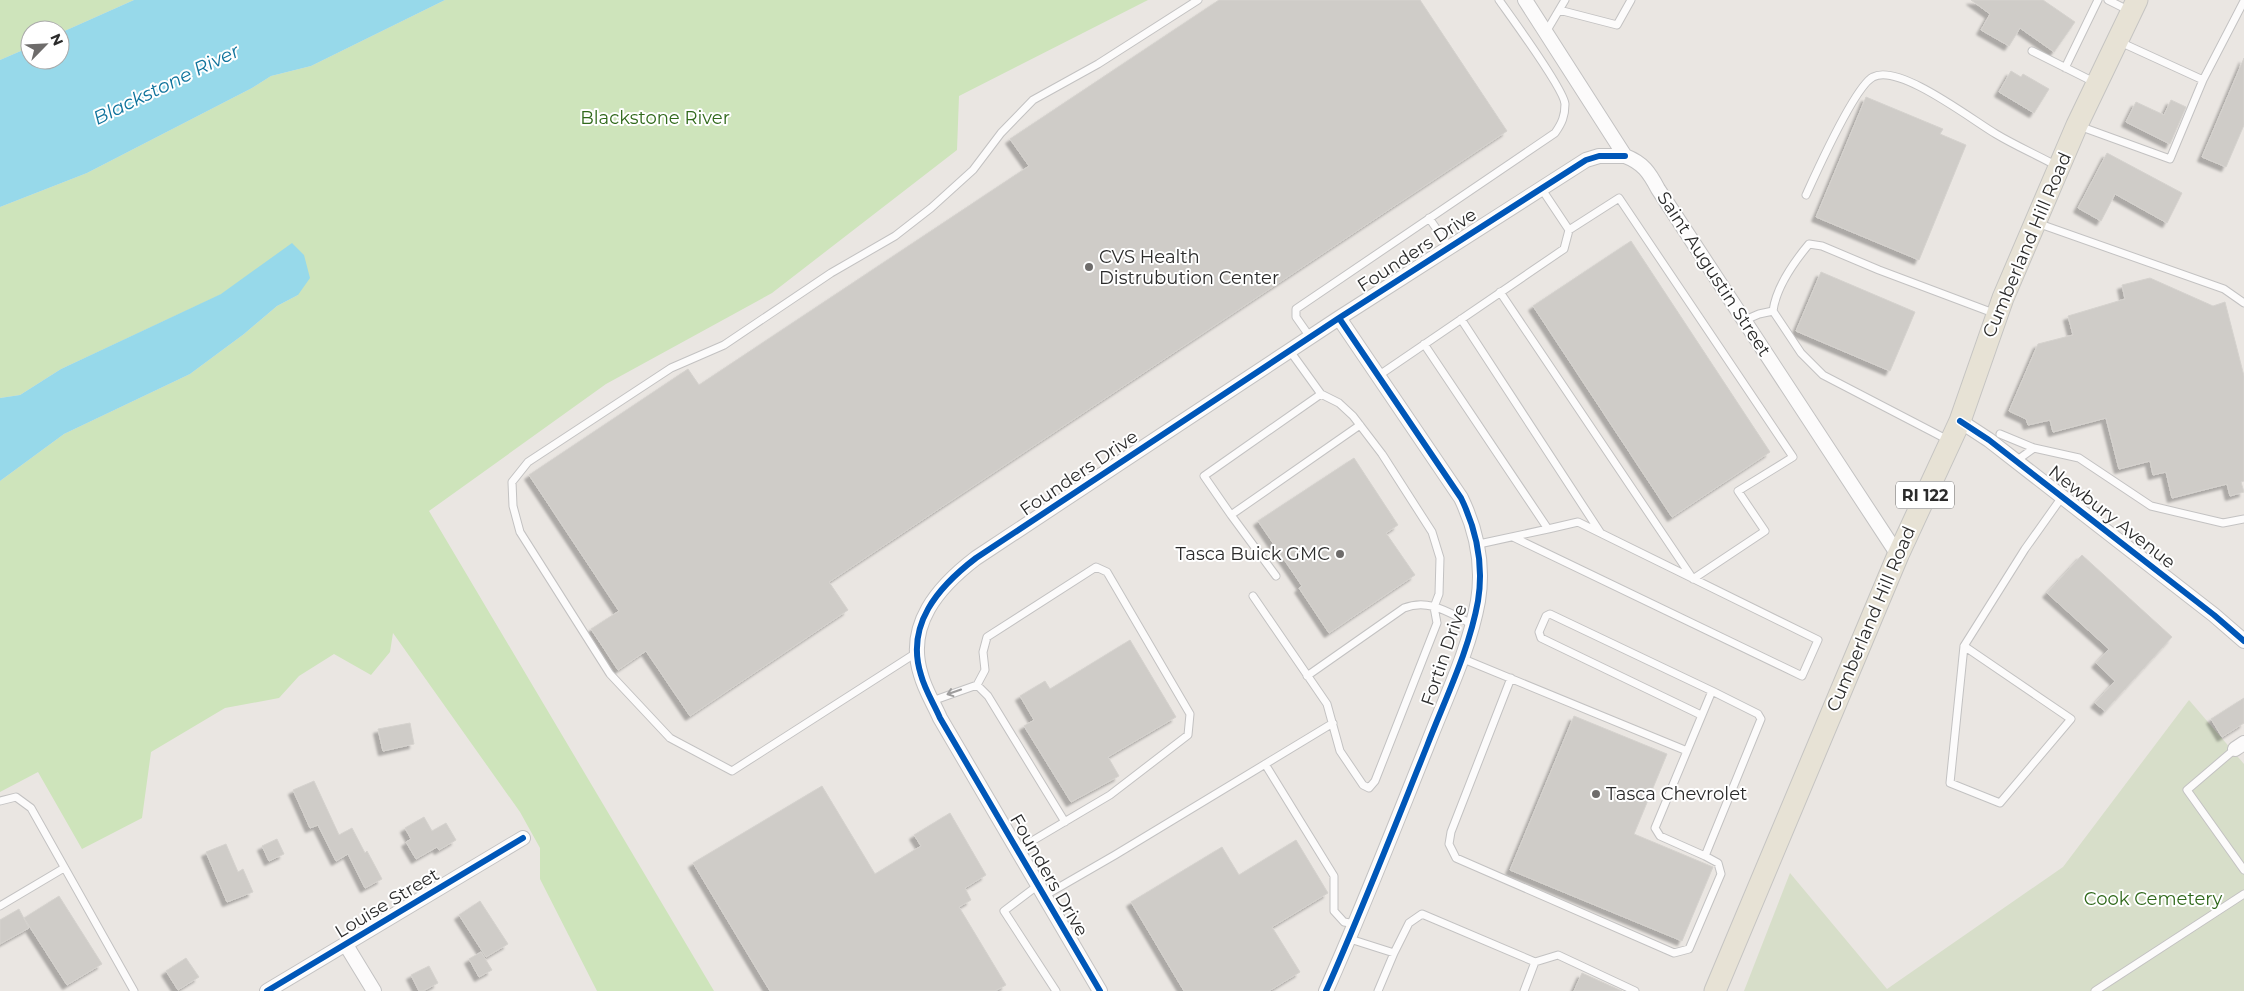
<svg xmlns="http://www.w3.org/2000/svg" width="2244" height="991" font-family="Montserrat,sans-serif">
<defs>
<filter id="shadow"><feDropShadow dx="-4.5" dy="4.5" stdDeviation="1" flood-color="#0004"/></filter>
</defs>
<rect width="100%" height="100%" fill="#eae6e2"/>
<path fill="#cee4bb" d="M0,0H134L60,33V30H30V47L0,60Z
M445,0H1148L959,96L957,150L772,293L606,384L429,511L714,991H597L540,879V848L520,812L393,633L390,652L371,675L334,654L299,676L279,698L225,708L151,752L142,818L82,849L38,772L0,792V481L64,434L190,374L244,334L277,306L298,295L292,244L222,294L61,369L20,395L0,398V207L87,173L252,88L271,76L311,66Z"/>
<path fill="#d7dec9" d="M2189,700L2244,764V991H1744L1790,873L1887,989L2063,867Z"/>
<path fill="#97d9ea" d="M134,0H445L311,66L271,76L252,88L87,173L0,207V60L30,47V60H60V33Z
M292,243L304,255L310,278L298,295L277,306L244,334L190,374L64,434L0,481V398L20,395L61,369L221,294Z"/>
<path fill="#cfccc8" stroke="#d5d2ce" filter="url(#shadow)" d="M1219,0H1420L1507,131L829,582L848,610L690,716L646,651L618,670L591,629L619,611L529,475L688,369L699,385L1029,166L1010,139Z
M1971,0H2043L2075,22L2054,52L2020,28L2009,46L1981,30L1990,14Z
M2244,58V125L2226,167L2202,157Z
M2011,71L2021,77L2023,74L2049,89L2034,113L1999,92Z
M1866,97L1943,129L1940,134L1966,145L1919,260L1816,217Z
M2171,100L2186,107L2170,144L2126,122L2136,102L2164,115Z
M2107,153L2182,193L2167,223L2115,194L2101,221L2078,208Z
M1631,241L1770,452L1672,517L1533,306Z
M1821,272L1915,312L1890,371L1796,331Z
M2150,278L2213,306L2225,302L2244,376V481L2241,482L2244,492L2230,496L2227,484L2172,498L2166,472L2153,475L2150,461L2119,469L2106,418L2053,432L2050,420L2028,425L2026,419L2009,411L2038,344L2073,335L2068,316L2125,299L2122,285Z
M1354,458L1398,525L1386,533L1415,575L1329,633L1299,588L1302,586L1258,521Z
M2082,555L2172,637L2105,711L2095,703L2115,681L2096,663L2109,649L2047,593Z
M1130,640L1176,717L1108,757L1119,776L1071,802L1024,726L1034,720L1020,696L1045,681L1050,689Z
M2244,698V723L2222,737L2211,719Z
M1574,716L1667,754L1634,834L1713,867L1682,941L1510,870Z
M410,723L414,744L383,751L378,729Z
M314,781L339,835L352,828L365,853L367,851L382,879L365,888L348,854L336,861L318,825L310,828L293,790Z
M822,786L875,874L921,846L914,835L950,813L986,875L965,888L971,900L959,907L1006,985L995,991H770L693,863Z
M424,817L432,831L446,823L456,840L439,850L437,847L416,859L406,842L411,839L405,828Z
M277,839L284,854L269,861L262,846Z
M1296,840L1328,893L1272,927L1300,972L1269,991H1184L1131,902L1222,847L1239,875Z
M226,844L238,872L243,869L253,892L227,902L206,852Z
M59,896L102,964L67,985L24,918Z
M480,901L508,944L486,957L459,915Z
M19,909L29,928L0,944V920Z
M481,952L492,970L479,977L469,959Z
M186,958L199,977L178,990L166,971Z
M429,966L438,983L423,991H419L411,975Z
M1582,973L1611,986L1622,991H1574Z"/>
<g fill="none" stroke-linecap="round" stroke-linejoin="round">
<g stroke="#c3c2c2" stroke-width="9">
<path id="service" d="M2108,0L2130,11
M1559,10L1617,25L1631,0
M1546,32L1565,0
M2120,42L2203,80L2244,1
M2032,51L2094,82
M2065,68L2098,0
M2079,126L2170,159L2203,80
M1806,195C1816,173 1855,86 1873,77C1899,63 1972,120 1996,134C2016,146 2037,155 2057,166
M1429,218L1449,247
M2037,223L2224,289L2244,303
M1500,292L1693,579L1765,531L1738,491L1793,457L1619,198L1569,230
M1461,319L1600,532
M1745,320L1759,314L1773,311
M1310,337L1296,317V309L1555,133C1562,123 1565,116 1565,104C1564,89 1511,17 1499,0
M1424,344L1548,529L1479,544
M1378,376L1564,249L1569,230L1541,188
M1321,394L1204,476L1231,515L1360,425
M2000,434L2034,448
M1950,441L1823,375L1801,353L1773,311C1776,288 1794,262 1809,244L1822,246L1879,270L1996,314
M2016,461L2034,448L2079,458L2151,506L2223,523L2244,519
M1231,515L1276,576
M1513,537L1802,676L1818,640L1578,522L1548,529
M1253,596L1327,704L1340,751L1363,785L1369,788L1375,781L1437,623L1434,607L1439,594L1440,558L1432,532L1382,454L1353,416L1339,403L1321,394L1290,351
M1964,646L2071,719L2000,803L1950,783L1964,646L2025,549L2062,497
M916,653L732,771L670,738L610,674L520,532L513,506L512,482L528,462L671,368L724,345L831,273L895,236L931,208L973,170L1001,133L1033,100L1098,64L1198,0
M1461,658L1687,751L1712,691L1550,614L1546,616L1539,632L1541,638L1701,715
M1307,676L1404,608C1429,598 1449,613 1472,624
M1511,678L1451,832L1449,844L1456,858L1674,953L1689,949L1721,874L1718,863L1705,856
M977,685L988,696L1065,822
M932,701L977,685L985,670L983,652L987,637L1096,567L1107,572L1190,714L1188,735L1110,795L1017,850
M2235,749L2187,790L2244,870
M1687,751L1655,828L1660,836L1705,856L1761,719L1758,714L1712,691
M1265,764L1334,876V911L1344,922L1356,924
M0,801L16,797L31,808L134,991
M1037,886L1004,911L1056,991
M1044,896L1115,855L1333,723
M0,906L64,868
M1350,939L1394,953L1409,923L1422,914L1535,962L1558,955L1635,991
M1378,991L1394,953
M1524,991L1535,962
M2095,991L2244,894"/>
</g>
<g stroke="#c3c2c2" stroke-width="16">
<path id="minor" d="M1525,0L1625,156C1643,163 1649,172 1658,189L1898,555
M1960,421L1989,440L2214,615L2244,641
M2235,749L2244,743
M346,945L374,991
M267,991L523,838
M1100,991L940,718C934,704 925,690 921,675C905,625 938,587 976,558L1339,318L1586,160L1599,156H1625
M1326,991C1362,910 1394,828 1427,746C1445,699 1469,651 1478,601C1484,564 1477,531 1461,498L1339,318"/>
</g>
<g stroke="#c5c4c2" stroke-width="23">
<path id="primary" d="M1715,991L1898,555L1960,421L2003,298L2077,125L2137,0"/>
</g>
<use href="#service" stroke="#fcfbfb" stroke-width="7"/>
<use href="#minor" stroke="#fcfbfb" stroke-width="14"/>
<use href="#primary" stroke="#e7e2d5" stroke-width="21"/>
<g stroke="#fff" stroke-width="9">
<path id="cycleway" d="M1960,421L1989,440L2214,615L2244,641
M267,991L523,838
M1100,991L940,718C934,704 925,690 921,675C905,625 938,587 976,558L1339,318L1586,160L1599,156H1625
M1326,991C1362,910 1394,828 1427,746C1445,699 1469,651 1478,601C1484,564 1477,531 1461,498L1339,318"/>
</g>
<use href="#cycleway" stroke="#0057b8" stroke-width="6"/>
</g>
<defs><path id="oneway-shaft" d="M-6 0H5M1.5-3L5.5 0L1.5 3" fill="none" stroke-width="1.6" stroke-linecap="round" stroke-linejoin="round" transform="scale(1.25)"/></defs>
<use stroke="#9e9d9d" href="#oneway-shaft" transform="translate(954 692) rotate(161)"/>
<g fill="#6e6c6b" stroke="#fff" stroke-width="2">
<circle cx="1089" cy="267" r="5"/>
<circle cx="1340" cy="554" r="5"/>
<circle cx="1596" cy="794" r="5"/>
</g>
<g text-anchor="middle" stroke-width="4" stroke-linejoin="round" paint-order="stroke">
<rect fill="#fff" stroke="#6b6b6b" stroke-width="1" x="1896" y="481.5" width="58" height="27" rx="4"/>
<g font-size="16" font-weight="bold" fill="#2b2b2b">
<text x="1925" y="501">RI 122</text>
</g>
<g font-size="18" fill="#30691b" stroke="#fff">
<text x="655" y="124">Blackstone River</text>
<text x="2153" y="905">Cook Cemetery</text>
</g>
<g font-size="18" fill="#2b2b2b" stroke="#fff">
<text transform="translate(2027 245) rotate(-67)" y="6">Cumberland Hill Road</text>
<text transform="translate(1417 250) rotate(-33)" y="6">Founders Drive</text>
<text transform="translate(1714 274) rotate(57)" y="6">Saint Augustin Street</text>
<text transform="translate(1079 473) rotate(-34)" y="6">Founders Drive</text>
<text transform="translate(2112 517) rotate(38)" y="6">Newbury Avenue</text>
<text transform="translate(1871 619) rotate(-67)" y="6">Cumberland Hill Road</text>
<text transform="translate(1444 655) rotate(-71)" y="6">Fortin Drive</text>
<text transform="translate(1049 875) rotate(60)" y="6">Founders Drive</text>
<text transform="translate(387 903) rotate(-31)" y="6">Louise Street</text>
</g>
<g font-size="18" fill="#2b2b2b" stroke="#fff" text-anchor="start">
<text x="1099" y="263">CVS Health<tspan x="1099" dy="21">Distrubution Center</tspan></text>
<text x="1330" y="560" text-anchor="end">Tasca Buick GMC</text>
<text x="1606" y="800">Tasca Chevrolet</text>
</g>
<g font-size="19" font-style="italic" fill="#0f739c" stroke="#fff">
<text transform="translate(166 84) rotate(-26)" y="7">Blackstone River</text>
</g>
</g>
<g transform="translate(45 45) rotate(66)"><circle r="24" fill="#ffffff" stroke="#aaaaaa"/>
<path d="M0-4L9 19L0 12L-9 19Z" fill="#6e6c6b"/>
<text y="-8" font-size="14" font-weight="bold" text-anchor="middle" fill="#2b2b2b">N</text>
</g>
</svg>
